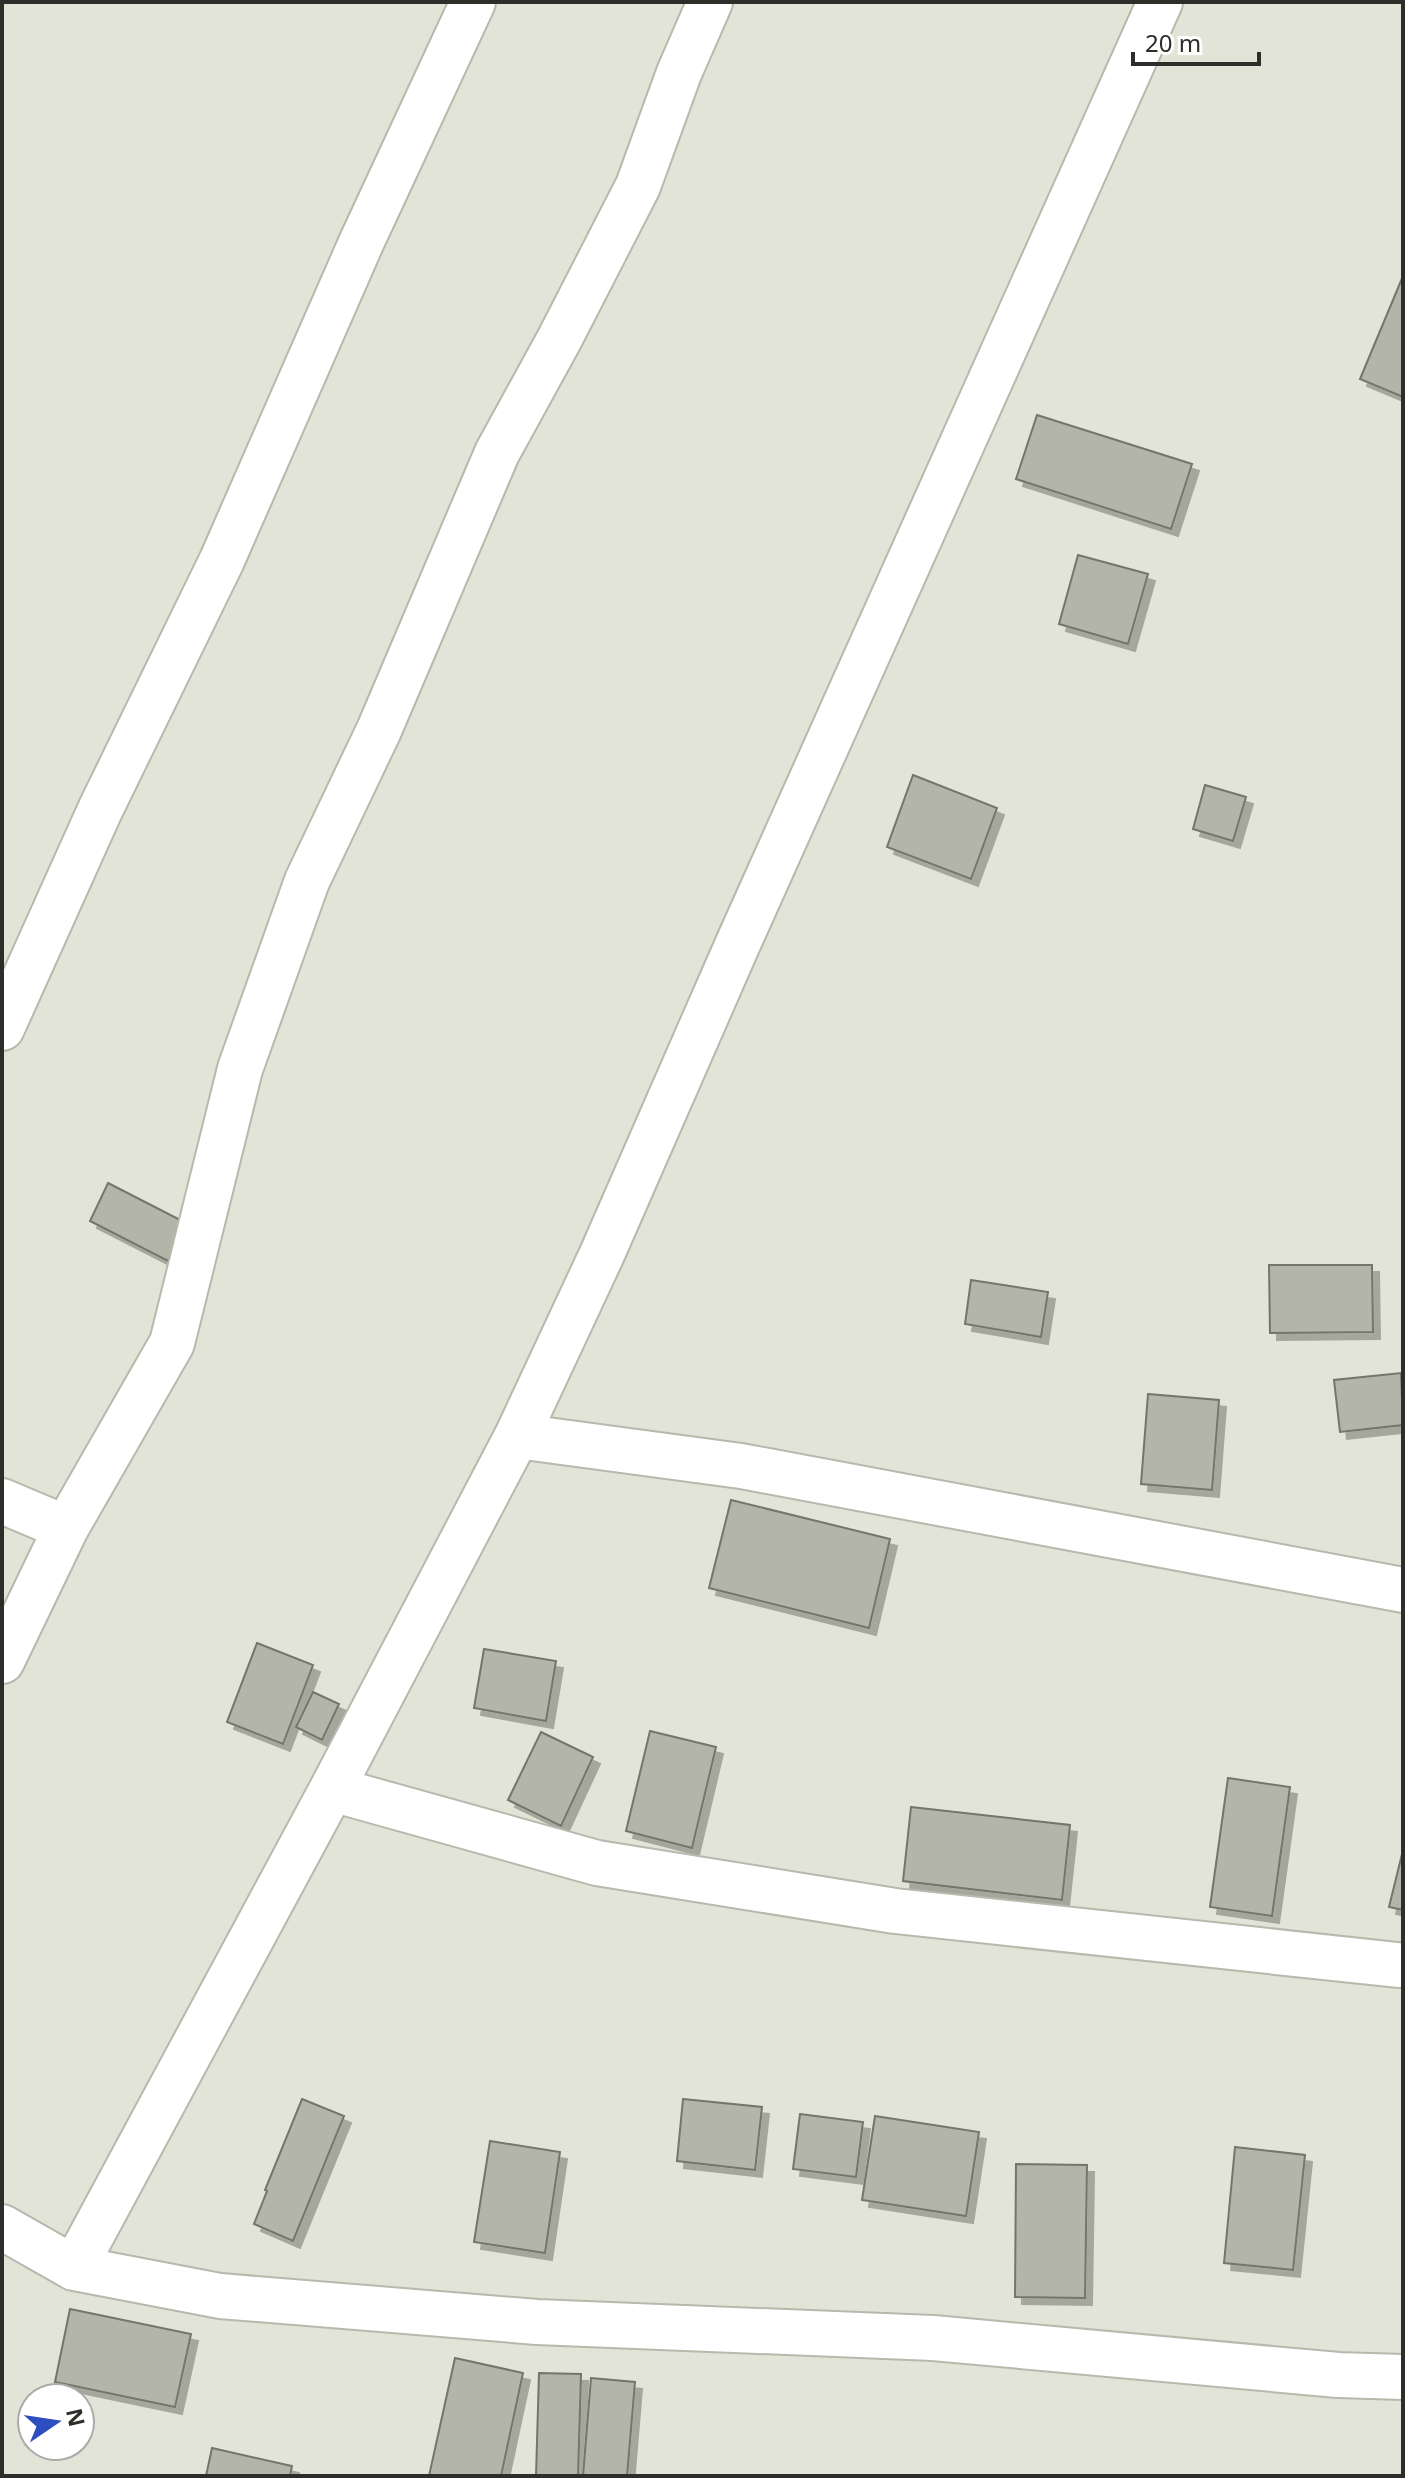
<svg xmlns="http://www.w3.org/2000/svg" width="1405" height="2478" font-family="'Noto Sans',sans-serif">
<defs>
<filter id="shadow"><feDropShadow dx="7" dy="7" stdDeviation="0" flood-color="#0004"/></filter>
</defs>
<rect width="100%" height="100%" fill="#e1e4d6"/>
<path fill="#b2b5a8" stroke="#73766a" stroke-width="2" filter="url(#shadow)" d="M1403,276V397L1360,379Z
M1037,415L1192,464L1171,529L1016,479Z
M1078,555L1148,574L1128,644L1059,624Z
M913,775L997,808L971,879L887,847Z
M1205,785L1246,797L1233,841L1193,829Z
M108,1183L188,1224L168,1261L90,1221Z
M1269,1265H1372L1373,1332L1270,1333Z
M971,1280L1048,1292L1041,1337L965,1324Z
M1401,1373L1403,1425L1340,1432L1334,1380Z
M1148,1394L1219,1400L1212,1490L1141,1484Z
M731,1500L890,1539L869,1628L709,1588Z
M257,1643L313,1665L283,1744L227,1722Z
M484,1649L556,1661L546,1721L474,1708Z
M313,1692L339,1704L322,1740L296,1727Z
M650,1731L716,1747L692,1848L626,1831Z
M541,1732L593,1757L561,1826L508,1800Z
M1228,1778L1290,1787L1272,1916L1210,1907Z
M911,1807L1070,1825L1062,1900L903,1881Z
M1403,1850V1910L1389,1907Z
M302,2099L344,2116L293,2241L254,2224L267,2191L265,2190Z
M683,2099L762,2107L755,2170L677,2161Z
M800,2114L863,2122L856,2177L793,2169Z
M875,2116L979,2132L966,2216L862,2200Z
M490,2141L560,2152L545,2253L474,2242Z
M1235,2147L1305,2155L1293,2270L1224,2263Z
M1016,2164L1087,2165L1085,2298L1015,2297Z
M70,2309L191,2334L175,2407L55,2382Z
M455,2358L523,2373L501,2476H429Z
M539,2373L581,2374L578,2476H536Z
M591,2378L635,2382L627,2476H583Z
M212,2448L292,2466L290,2476H206Z"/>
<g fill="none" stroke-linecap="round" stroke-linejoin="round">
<g stroke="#b6b9ac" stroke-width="48">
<path id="minor" d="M2,1028L100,810L222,560L361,243L473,2
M517,1436L741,1466L1403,1590
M2,1501L66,1528L2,1661
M66,1528L172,1343L240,1069L307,881L379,730L497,453L560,338L638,186L679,73L710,2
M332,1789L597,1863L895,1911L1398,1965
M2,2227L74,2268L332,1789L517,1436L602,1254L736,948L1160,2
M74,2268L220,2296L537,2322L933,2338L1338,2375L1403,2377"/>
</g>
<use href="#minor" stroke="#fff" stroke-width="44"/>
</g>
<rect width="1405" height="2478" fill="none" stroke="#2d2e29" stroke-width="8"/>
<g transform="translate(56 2422) rotate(77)"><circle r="38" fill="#ffffff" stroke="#ababa9" stroke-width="2"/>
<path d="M0-6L14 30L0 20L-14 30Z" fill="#2c4ebe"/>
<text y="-12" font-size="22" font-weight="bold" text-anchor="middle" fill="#2d2e29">N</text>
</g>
<path d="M1133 52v12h126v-12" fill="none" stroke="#2d2e29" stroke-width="4"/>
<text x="1145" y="52" font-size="24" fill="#2d2e29" stroke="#ffffff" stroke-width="6" paint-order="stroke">20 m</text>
</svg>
